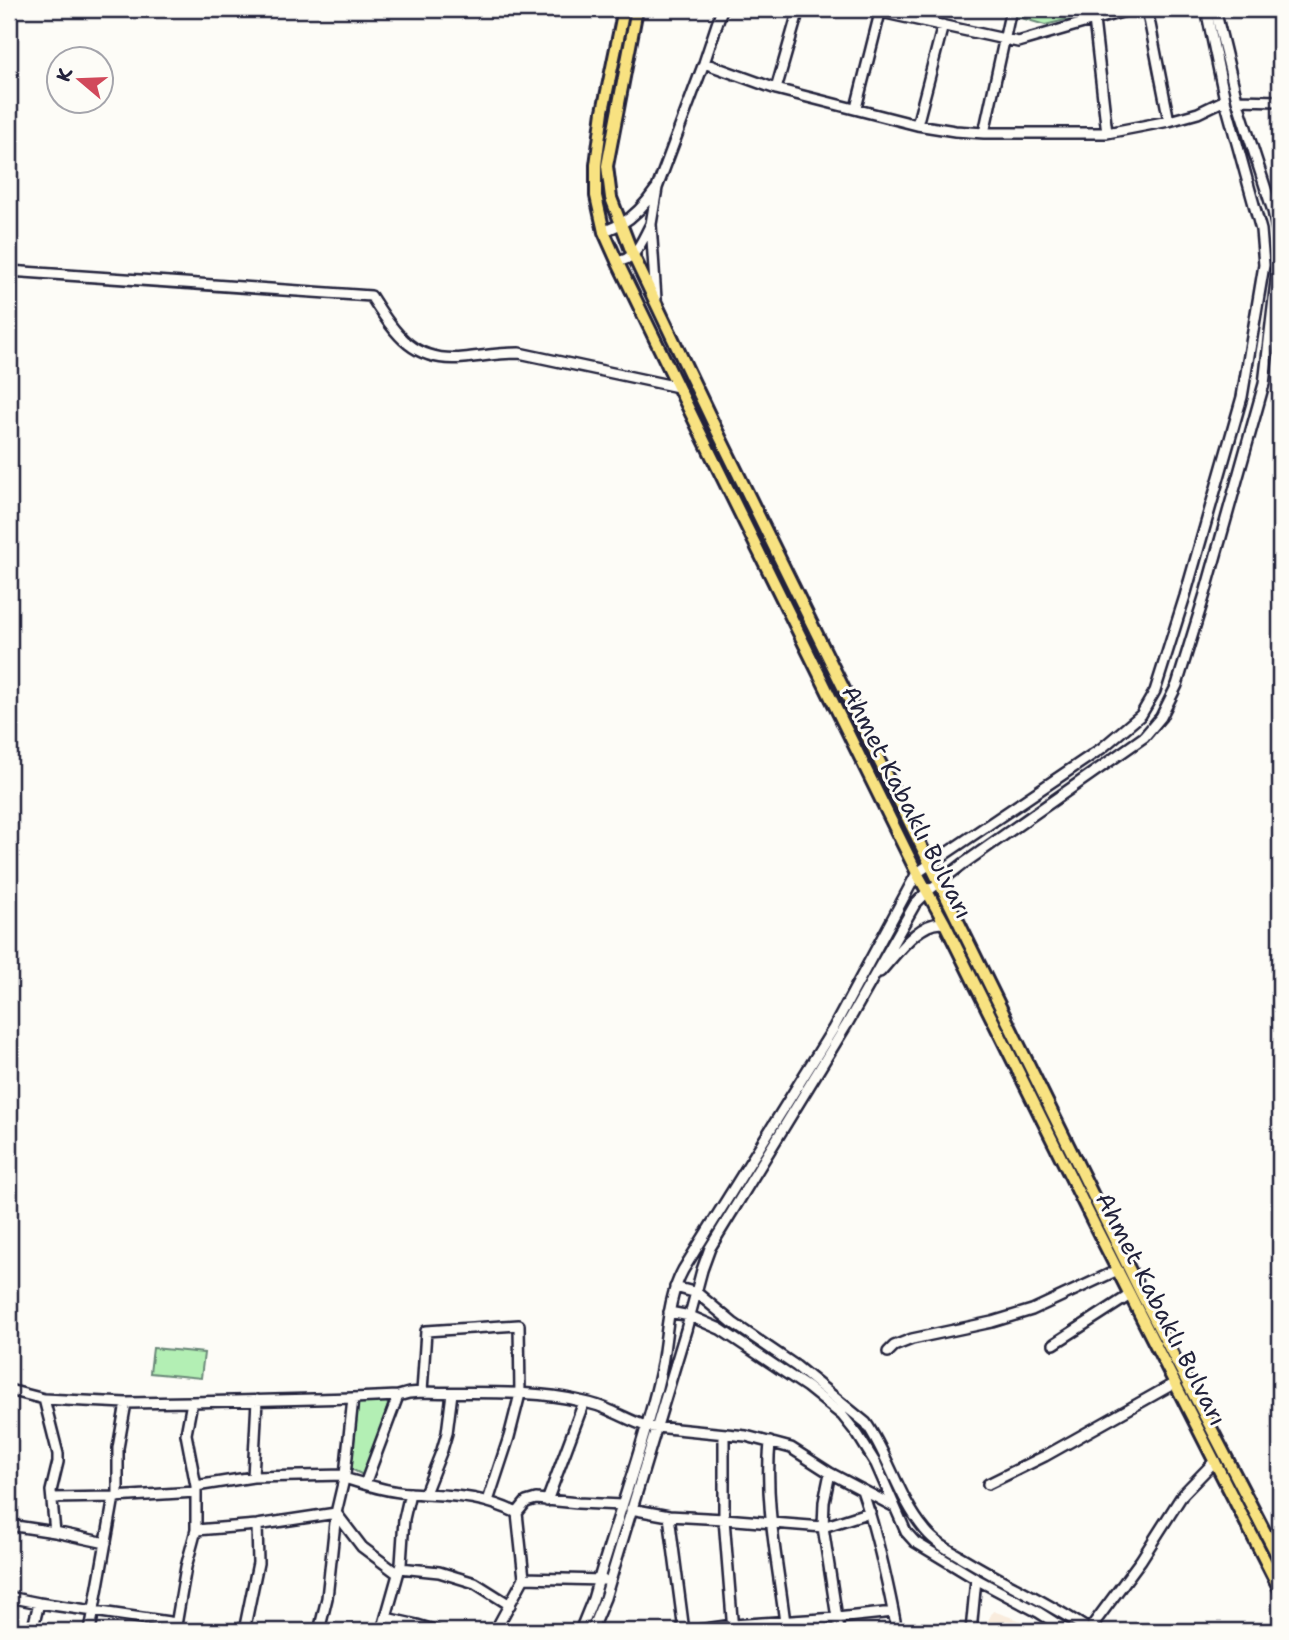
<svg xmlns="http://www.w3.org/2000/svg" width="1289" height="1640" font-family="'Shantell Sans',sans-serif">
<rect width="100%" height="100%" fill="#fdfcf7"/>
<filter id="ink" filterUnits="userSpaceOnUse"><feTurbulence type="fractalNoise" baseFrequency=".0143" numOctaves="2"/><feDisplacementMap in="SourceGraphic" scale="14" xChannelSelector="R" yChannelSelector="G"/><feConvolveMatrix kernelMatrix="1 2 1 2 8 2 1 2 1" color-interpolation-filters="sRGB"/></filter>
<g filter="url(#ink)">
<path fill="#f9ecdd" d="M993,1611L1051,1631H983Z"/>
<path fill="#b3efb4" stroke="#6a8878" stroke-width="2" d="M1017,9H1111L1045,25L1015,16Z
M153,1348L204,1353L201,1378L150,1373Z
M381,1400L387,1402L388,1405L366,1473L363,1475L351,1469L358,1405L360,1402Z"/>
<g fill="none" stroke-linecap="round" stroke-linejoin="round">
<g stroke="#22223b" stroke-width="14">
<path id="minor" d="M1147,9L1169,121
M1215,9L1237,100L1273,211L1280,245
M1278,9L1280,19
M881,12L1018,42L1132,9
M1094,20L1107,133
M704,63L776,89L917,125L955,131L984,133H1107L1169,121L1198,113L1225,100
M776,89L799,9
M1237,100L1280,101
M856,108L881,9
M917,125L943,25
M984,133L1011,9
M604,232C610,228 615,227 621,224C635,216 647,202 656,189
M617,261C636,261 643,238 651,224
M9,271L371,296C396,335 413,363 464,358C483,356 500,353 519,353L678,387
M656,299L651,224L657,188L704,63L722,9
M880,972C894,957 922,917 945,924
M675,1287L697,1293L733,1323L796,1366L866,1423C889,1456 899,1499 925,1530C936,1544 953,1552 968,1561C1008,1585 1051,1604 1089,1630L1141,1560L1183,1494L1215,1461
M669,1312L690,1316L720,1329L807,1387L842,1415L858,1435L876,1464L906,1532L915,1542L976,1579L1038,1612L1068,1631
M1054,1344L1130,1295
M888,1352L894,1346L912,1339L992,1322L1032,1310L1118,1270
M9,1390L44,1399
M422,1392L426,1331L519,1325L520,1394L509,1437L488,1501
M724,1434V1519L733,1631
M770,1442C764,1506 779,1568 786,1631
M830,1473L824,1502L823,1527L839,1631
M253,1477L257,1400
M344,1478C365,1484 387,1492 409,1493C450,1496 478,1494 517,1513L524,1578L495,1631
M365,1484L398,1396
M988,1484L1045,1456L1175,1383
M196,1486L253,1477L345,1475
M862,1490C878,1536 888,1584 897,1631
M425,1493L442,1450L447,1433L452,1393
M118,1497V1448L126,1403
M52,1498L114,1497
M547,1501L584,1402
M631,1509L669,1516L724,1519L823,1527L870,1512
M517,1513L526,1502L536,1499L578,1503L622,1505
M669,1516L684,1631
M9,1525L55,1532L106,1543
M196,1530L257,1525L336,1513L362,1547L398,1574
M55,1532L51,1491L58,1462V1454L44,1399L126,1403L192,1402L353,1398L398,1396L409,1393L422,1392C474,1394 529,1389 580,1401C590,1403 601,1406 611,1411C623,1416 633,1422 646,1426L746,1436L791,1448L830,1473L895,1507
M400,1568L439,1572L475,1583L510,1605
M524,1578L603,1580
M9,1597L39,1603L176,1623
M386,1618L417,1625L437,1631
M32,1631L39,1603
M90,1631L114,1497L196,1492
M175,1631L186,1567L196,1530V1486L186,1434L192,1402
M244,1631L258,1563L257,1525
M319,1631L327,1598L336,1513L345,1475L353,1398
M382,1631L401,1564L404,1519L410,1493
M580,1631L593,1599C614,1526 642,1452 659,1379C668,1343 665,1303 683,1270L833,1029L917,873L1102,748L1141,715L1155,691L1185,596L1242,397L1264,265L1261,230L1225,100L1206,9
M591,1631L605,1598L686,1330L702,1270L710,1248L847,1024L915,904L928,891L963,864L1144,737L1161,717L1177,685L1205,594L1264,384L1280,247
M691,1631L733,1625L837,1618L893,1612
M971,1631L976,1579"/>
</g>
<g stroke="#22223b" stroke-width="16">
<path id="major" d="M624,9L603,111L596,165V196L604,232L617,261L699,430L917,873L945,924L1096,1228L1280,1590
M637,9L607,166L611,198L633,255L713,423L1141,1293L1280,1561
M1088,1631H1092"/>
</g>
<use href="#minor" stroke="#fdfcf7" stroke-width="9"/>
<use href="#major" stroke="#f8e281" stroke-width="10"/>
</g>
</g>
<g text-anchor="middle" stroke-width="6" stroke-linejoin="round" paint-order="stroke">
<g font-size="24" fill="#22223b" stroke="#fdfcf7">
<text transform="translate(907 802) rotate(63)" y="8">Ahmet Kabaklı Bulvarı</text>
<text transform="translate(1161 1309) rotate(63)" y="8">Ahmet Kabaklı Bulvarı</text>
</g>
</g>
<rect width="1289" height="1640" fill="none" stroke="#fdfcf7" stroke-width="35"/>
<rect x="18" y="18" width="1254" height="1605" fill="none" stroke="#22223b" stroke-width="2.5" filter="url(#ink)"/>
<g transform="translate(80 80) rotate(289)"><circle r="33" fill="#fdfcf7" stroke="#a5a5ac" stroke-width="2"/>
<path d="M0-5L12 26L0 18L-12 26Z" fill="#d1495b"/>
<text y="-10" font-size="19" font-weight="bold" text-anchor="middle" fill="#22223b">K</text>
</g>
</svg>
